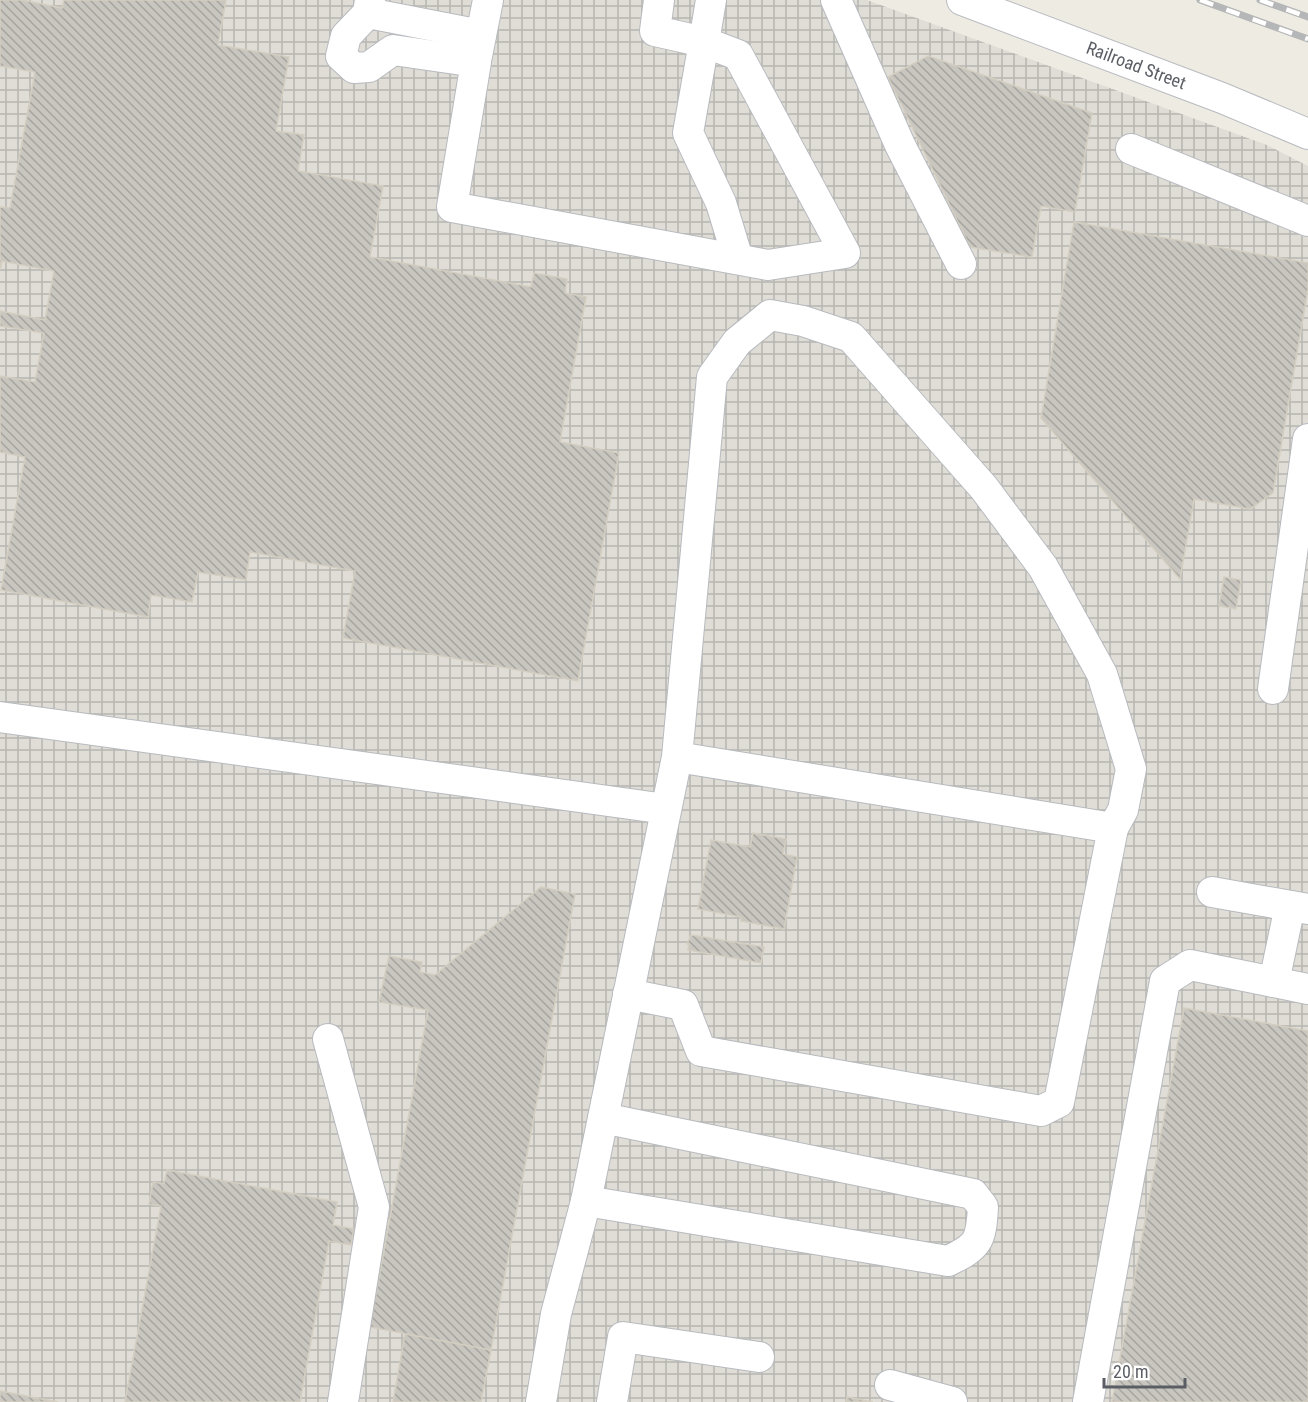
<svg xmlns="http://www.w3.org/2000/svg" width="1308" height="1402" font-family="'Roboto Condensed',sans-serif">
<defs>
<pattern id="industrial-grid" width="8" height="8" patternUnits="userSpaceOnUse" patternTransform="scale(1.5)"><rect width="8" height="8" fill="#dfddd6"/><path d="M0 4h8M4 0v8" fill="none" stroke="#b8b6b1"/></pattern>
<pattern id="building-back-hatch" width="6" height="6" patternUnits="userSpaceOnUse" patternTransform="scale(1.5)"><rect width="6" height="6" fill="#c9c6bf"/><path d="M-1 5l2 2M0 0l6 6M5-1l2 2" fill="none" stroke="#a6a49f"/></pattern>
</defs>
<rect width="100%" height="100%" fill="#eeece2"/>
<path fill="url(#industrial-grid)" d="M0,0H867L1267,145L1308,166V1402H0Z"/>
<path fill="url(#building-back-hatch)" stroke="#d3cec0" stroke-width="1.5" d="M0,0H22L62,8L64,0H226L218,45L289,57L276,131L304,135L298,171L383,186L370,257L531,287L534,273L567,279L565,293L586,297L560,442L619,453L578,681L343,638L355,571L250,552L246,580L198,572L192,602L151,595L148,617L1,590L25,457L0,452V376L35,382L44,333L0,326V311L45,320L54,271L2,261L0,270V207L10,208L35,72L0,66Z
M928,56L1092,113L1075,212L1041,206L1032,257L970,247L888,77Z
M1074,222L1308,263V289L1273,493L1250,509L1194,499L1180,579L1041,418Z
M1224,577L1241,580L1236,609L1219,606Z
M753,833L786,839L783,854L797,857L784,929L741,921V917L698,909L711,840L750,847Z
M541,887L575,894L491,1350L370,1327L428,1010L379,1002L389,956L422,962L420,972L435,975Z
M691,935L764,947L761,963L688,950L689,944H687Z
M1184,1008L1308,1031V1402H1112Z
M167,1170L337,1202L333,1225L354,1229L351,1245L329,1241L300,1402H125L161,1206L149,1204L153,1182L164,1184Z
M405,1334L491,1350L481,1402H393Z
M0,1391L58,1402H0Z
M847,1397L873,1402H846Z"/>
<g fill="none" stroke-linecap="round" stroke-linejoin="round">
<g stroke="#b7babf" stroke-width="32">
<g id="minor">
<path d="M370,0L368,13L346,36L341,56L354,68L369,67L393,50L476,62L452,207L768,265L845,253L738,55L704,42L711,0"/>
<path d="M659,0L655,31L704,42L688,133L721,203L738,259"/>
<path d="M836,0L900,145L961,264"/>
<path id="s1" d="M962,0L1222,98L1308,134"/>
<path d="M368,13L481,35"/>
<path d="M477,56L488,0"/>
<path d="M1131,149L1308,221"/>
<path d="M1273,689L1308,439"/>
<path d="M0,717L666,809"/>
<path d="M1212,892L1308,909"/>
<path d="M1274,982L1290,906"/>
<path d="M628,994L683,1005L701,1051L1041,1111L1059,1102L1113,828"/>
<path d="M328,1039L374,1207L343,1402"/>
<path d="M586,1201L948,1261C979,1246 981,1241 983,1207L973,1194L603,1118"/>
<path d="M890,1385L952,1402"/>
<path d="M541,1402L556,1314L586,1201L677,757L712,377L737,342L770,315L803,321L851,337L984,488L1043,567L1102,674L1131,769L1123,810L1113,828L677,757"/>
<path d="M612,1402L623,1337L759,1357"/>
<path d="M1088,1402L1165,981L1190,965L1308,989"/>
</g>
</g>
<use href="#minor" stroke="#fff" stroke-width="30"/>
<g stroke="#b5b6b7" stroke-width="7">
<path id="rail" d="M1200,0L1308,39
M1260,0L1308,17"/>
</g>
<use href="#rail" stroke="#fff" stroke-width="4.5" stroke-dasharray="14" stroke-linecap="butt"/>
</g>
<g text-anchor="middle" stroke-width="4.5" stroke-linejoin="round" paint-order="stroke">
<g font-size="18" fill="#5a5e64" stroke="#fff">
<text dy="6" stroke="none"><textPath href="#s1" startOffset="186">Railroad Street</textPath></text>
</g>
</g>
<path d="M1104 1378v9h81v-9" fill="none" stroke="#5a5e64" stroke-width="3"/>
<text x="1113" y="1378" font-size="18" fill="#5a5e64" stroke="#ffffff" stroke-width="4.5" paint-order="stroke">20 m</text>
</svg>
